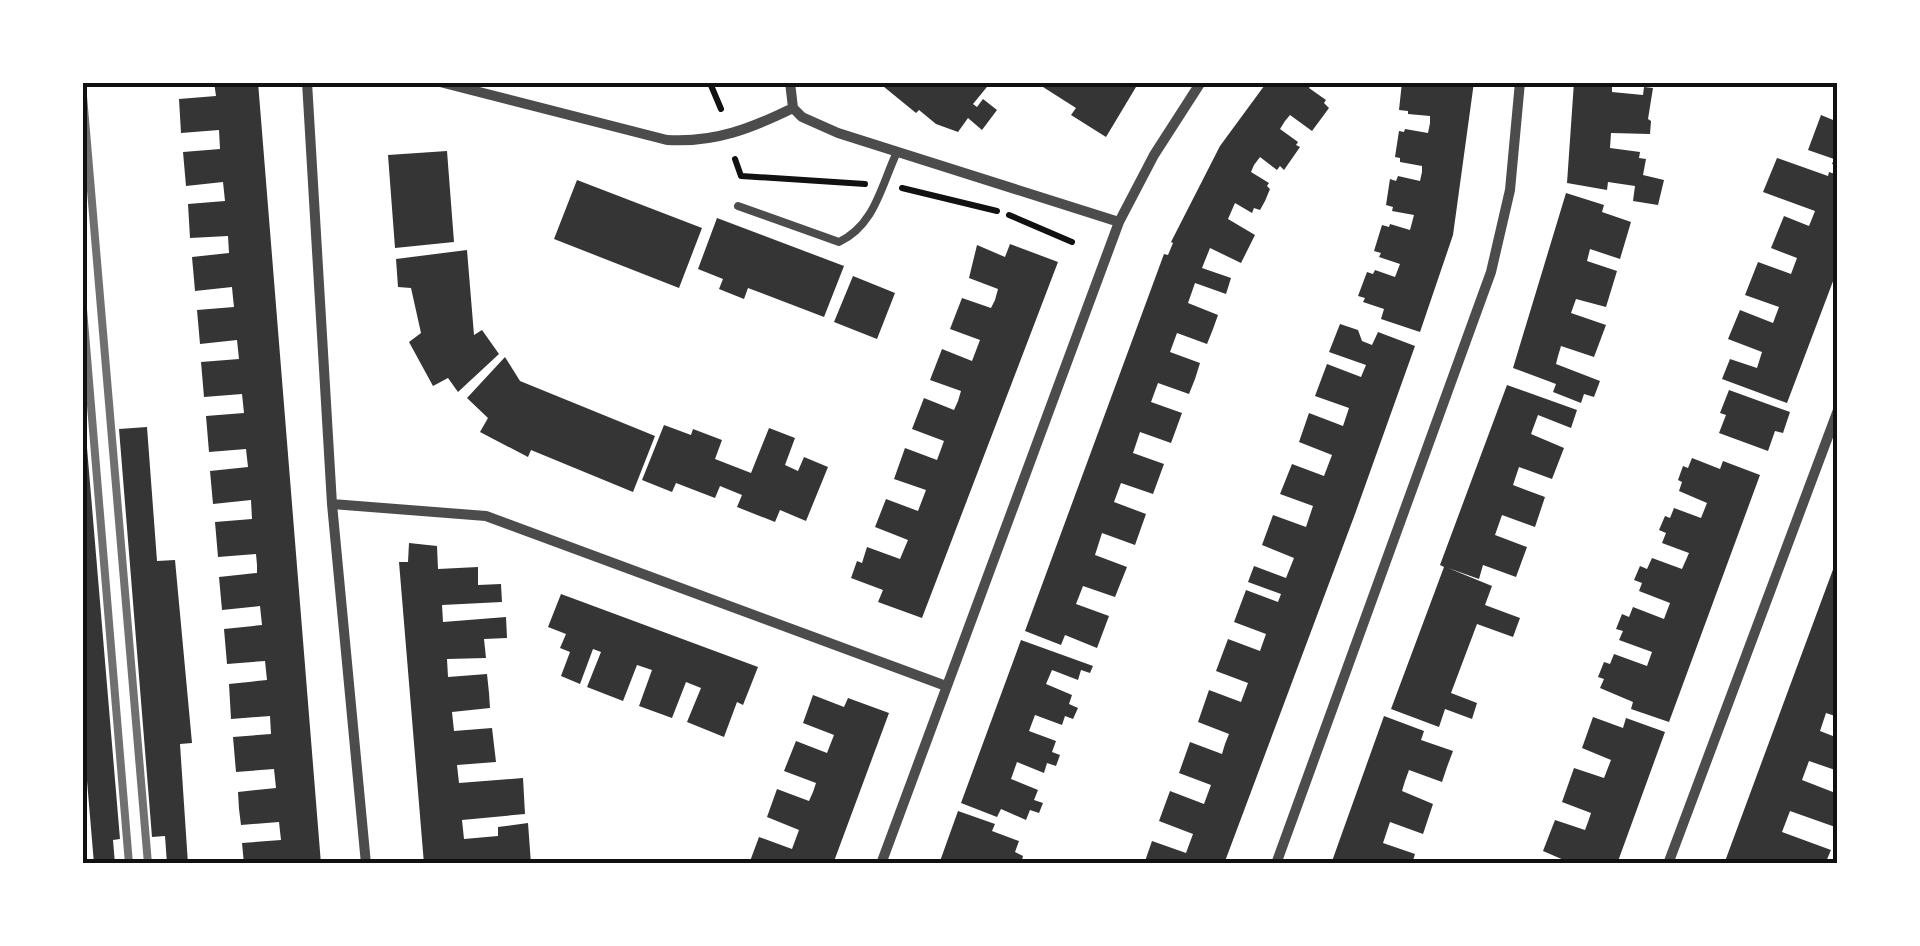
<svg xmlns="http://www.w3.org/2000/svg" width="1920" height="946" font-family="'Open Sans',sans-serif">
<rect width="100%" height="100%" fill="#fff"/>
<path fill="#353535" d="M214,82H258L321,864H244L242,843L281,840L279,822L241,825L239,809L238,792L276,788L274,769L236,772L233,737L271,734L270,716L231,719L229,684L267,680L265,661L227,664L224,629L262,625L260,606L222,610L219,577L257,573V565L256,554L218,557L215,522L252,519L251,500L213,504L210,471L248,467L246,449L209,452L206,416L244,413L242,394L204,397L201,362L239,359L237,340L200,344L197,310L234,307L233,298L232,287L195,291L192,257L229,253L228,236L190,238L188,204L225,201L223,182L186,186L183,152L220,149L219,130L181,133L179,99L216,96Z
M878,82H991L973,104L977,107L983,99L997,110L982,130L968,118L958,132L936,124L919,110L916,113Z
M1047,82H1139L1106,137L1071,115L1076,108L1043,87Z
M1267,82H1313L1309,88L1326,100L1324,103L1329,108L1312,131L1290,115L1285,121L1280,129L1298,142L1296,145L1300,147L1284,170L1280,166L1277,170L1260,157L1254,165L1251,172L1269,183L1267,186L1270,189L1265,201L1260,210L1254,208L1252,213L1235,203L1228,219L1255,235L1241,263L1210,248L1202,268L1231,278L1226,294L1195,283L1188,303L1218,315L1213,329L1207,344L1177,333L1170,352L1200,363L1195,379L1189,394L1158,383L1151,402L1182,413L1171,443L1140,432L1133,453L1164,464L1153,494L1121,483L1114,502L1146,514L1135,545L1102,533L1095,555L1127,567L1115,597L1083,586L1076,604L1109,616L1097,648L1065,635L1061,645L1025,631L1164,254L1168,255L1173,243L1171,242L1220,146Z
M1402,82H1474L1453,235L1420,332L1381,319L1384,309L1363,302L1365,298L1358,296L1367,272L1373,274L1375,270L1395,277L1400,264L1379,257L1381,253L1374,251L1382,225L1389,227L1390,224L1410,230L1414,215L1392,211L1393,207L1386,205L1390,179L1396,181L1398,176L1420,181L1422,172V166L1400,162V158L1395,157L1399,131L1404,132L1405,129L1428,133L1430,123V116L1408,114V111L1399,110Z
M1574,82L1612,86V92L1643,95L1644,87L1653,88L1648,119L1651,121L1650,134L1611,133L1610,148L1640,152L1639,158L1646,159L1643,175L1664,180L1658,205L1633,201L1635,186L1608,182L1607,190L1567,183Z
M1821,115L1838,122V166L1832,164L1834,159L1808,150Z
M447,151L454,242L395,248L388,155Z
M1777,158L1828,176L1829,172L1838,175V268L1787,403L1722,379L1730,359L1757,368L1762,352L1728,339L1740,310L1773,323L1779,307L1745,295L1758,262L1791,274L1797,258L1771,248L1784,216L1809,226L1815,211L1763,192Z
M577,180L702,228L679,288L554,239Z
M1566,193L1604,205L1602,212L1631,222L1620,259L1590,249L1587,261L1617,271L1606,307L1576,299L1571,313L1606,325L1594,357L1561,346L1558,356L1556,364L1600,381L1594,397L1584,394L1581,403L1553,392L1556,384L1513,368Z
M717,218L844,266L824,317L748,288L744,299L719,289L723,279L698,269Z
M1010,244L1058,262L922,618L878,602L883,590L851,578L857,561L862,563L867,547L900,559L908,540L875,527L886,499L918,511L926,490L894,479L905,448L937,460L944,441L912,429L924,398L954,410L958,401L961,391L930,380L942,349L972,361L980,340L950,329L962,298L991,308L995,300L998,289L969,278L977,245L1005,257Z
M467,250L474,335L482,330L499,354L458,392L448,378L433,386L409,342L421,333L411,288L398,287L396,259Z
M853,276L895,293L877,339L834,322Z
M1340,324L1358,330L1362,341L1372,345L1378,332L1415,346L1355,514L1224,864H1144L1152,841L1186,853L1193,834L1159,821L1170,791L1204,804L1211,785L1179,773L1190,742L1222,754L1225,744L1229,734L1198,722L1209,690L1241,702L1248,683L1216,671L1228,639L1260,651L1266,634L1234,622L1246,590L1278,602L1281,594L1248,582L1254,566L1286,578L1294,558L1262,545L1273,515L1306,527L1313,506L1280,494L1292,464L1324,476L1332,455L1299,442L1309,413L1343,426L1349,408L1315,396L1327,364L1361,377L1366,365L1329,352Z
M505,357L520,381L655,436L633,492L531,450L528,457L480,432L488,418L467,398Z
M1507,385L1577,410L1571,428L1538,415L1531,434L1564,448L1552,479L1519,467L1513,485L1545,497L1535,527L1502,515L1495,535L1527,547L1516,577L1483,565L1479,579L1448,568L1492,586L1485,605L1520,618L1513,637L1477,624L1451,693L1477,703L1472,719L1445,709L1439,727L1391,709L1444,567L1440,565Z
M1729,390L1790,412L1783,433L1775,431L1768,451L1719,433L1726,415L1720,413Z
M82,424H85L120,839L113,840L115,864H94L82,721Z
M664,425L691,435L693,429L722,440L715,459L751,473L769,428L795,438L785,465L798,471L804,457L828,467L806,521L780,510L775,522L737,507L742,495L720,486L715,498L676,483L672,492L642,480Z
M147,427L157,561L175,560L192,743L180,744L188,864H167L165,836L152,837L119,429Z
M1692,458L1720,469L1723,461L1760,475L1669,722L1631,709L1633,702L1600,688L1604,679L1598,677L1604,662L1610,664L1614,654L1647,666L1652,652L1619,640L1623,631L1616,629L1622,614L1629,617L1633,607L1664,619L1670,603L1639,591L1642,583L1634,580L1640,566L1647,569L1652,558L1682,569L1689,553L1662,543L1666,533L1659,530L1665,516L1670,518L1674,508L1701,518L1707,503L1679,491L1682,482L1678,480L1683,466L1688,468Z
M409,543L437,546L438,569L478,567V585L501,584L502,602L442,605L443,622L506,617L507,638L484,639L486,658L447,659L448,677L487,674L489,693L490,708L452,712L454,731L492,728L496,762L457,765L459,783L523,778L525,814L462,820L464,839L498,836V827L528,823L531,864H424L399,562H408Z
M1838,556V717L1826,713L1820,731L1838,738V771L1809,761L1802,780L1838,794V828L1790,811L1782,832L1831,850L1825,864H1724Z
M561,594L758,667L743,705L737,702L724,737L687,722L701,688L686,682L672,718L639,706L652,670L637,665L623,701L587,687L601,652L593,649L580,684L561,676L570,652L560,648L566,634L548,627Z
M1021,640L1093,666L1090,673L1081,670L1078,680L1052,670L1046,684L1072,695L1069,704L1078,708L1073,719L1065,716L1062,725L1035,715L1029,731L1056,741L1052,752L1060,755L1056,766L1047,763L1044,773L1017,762L1011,779L1038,790L1034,800L1043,803L1039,813L1030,810L1026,820L1001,809L997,817L961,803Z
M813,695L844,707L848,698L889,713L833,864H749L759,837L792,849L799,830L767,817L777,789L809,801L813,792L816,783L784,771L796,741L827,753L834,735L803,723Z
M1384,716L1424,731L1421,740L1453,751L1447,767L1442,782L1409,770L1405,781L1402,791L1433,804L1423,834L1390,822L1383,843L1415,854L1412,864H1331Z
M1593,717L1623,728L1626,718L1665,732L1617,864H1573L1543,851L1555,820L1585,830L1588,822L1591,813L1562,802L1574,768L1604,778L1611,760L1582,748Z
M958,811L995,824L992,831L1019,841L1015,852L1023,856L1021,864H939Z"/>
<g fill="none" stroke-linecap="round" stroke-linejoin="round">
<path stroke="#111" stroke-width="6" d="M710,83L721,109
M735,159L741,176L865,184
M902,188L997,211
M1009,215L1072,242"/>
<path stroke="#4c4c4c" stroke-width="8" d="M738,206L839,242C875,225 881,186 897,152"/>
<path stroke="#4c4c4c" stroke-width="10" d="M307,82L332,504L366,864
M440,82L667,140C715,143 752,128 793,108
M790,82L793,108
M793,108L802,117L838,133L1119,222
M332,504L486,516L946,686
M881,864L1119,222L1154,155L1201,82
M1276,864L1491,272L1510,190L1520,82
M1668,864L1838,410"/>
<path stroke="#707070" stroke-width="8" d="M82,84L148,864
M82,297L129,864"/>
</g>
<rect width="1920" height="946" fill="none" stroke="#ffffff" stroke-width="170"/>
<rect x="85" y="85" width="1750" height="776" fill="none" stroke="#111" stroke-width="4"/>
</svg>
